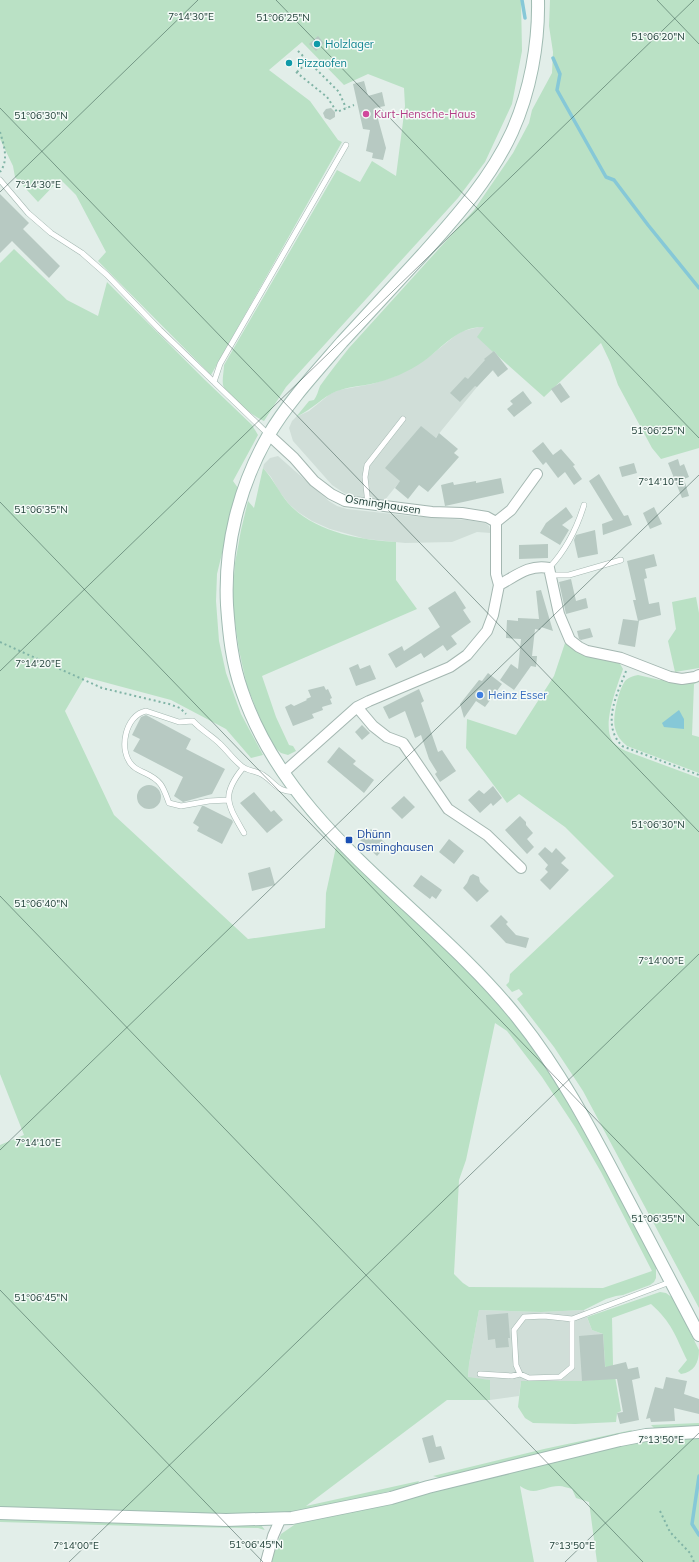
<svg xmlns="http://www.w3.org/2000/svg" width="699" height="1562" font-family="Mulish,sans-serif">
<rect width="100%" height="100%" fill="#e2eee9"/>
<path fill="#d0ded8" d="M479,327H485L494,351L508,369L498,377L492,370L477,387L384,501L356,498L344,493L332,485L293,441L289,428L292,421L296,417L309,411L330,394L339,390L372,384L396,376L425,360L456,335L463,331Z
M278,456L329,501L337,506L347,509L411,516L467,520L485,523L489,526L491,533L477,532L452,542L405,543L366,539L330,529L312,521L298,512L289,504L279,491L271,477L263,468L264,464L270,458Z
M479,1310L541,1312L584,1310L592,1330L603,1334L606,1380L582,1381H521L519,1396L490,1400L489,1380L468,1378L469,1364Z"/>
<path fill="#bae1c5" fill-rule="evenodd" d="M0,0H521L522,51L512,104L485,162L458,198L286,387L264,421C254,417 226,395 223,385C222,379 224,371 224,365L337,170L360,182L372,161L396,176L405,106L404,88L368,74L344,85L302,42L269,70L310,101L338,140L342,142L211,375L98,261L106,252L76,195L60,179L38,202L15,177L13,166L0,139Z
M550,0H699V448L661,459L652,448L618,385L610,362L601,343L544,397L499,357L494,351L493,352L477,337L484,327C458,326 443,347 424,361C408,372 390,380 371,384C360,386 348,387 337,391C322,397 312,410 296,417L309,401L314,400C317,396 318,391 320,386C329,373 339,361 349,348L474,210L513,153L529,123L532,110L552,73L553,52L549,26Z
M14,249L67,300L98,316L107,282L205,380L252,425L258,435L233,481L238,488L217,574L216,601L219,641L226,673L241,714L263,755L251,758L226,729L171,700L85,677L65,711L114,815L248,939L325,928L326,893L336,847C392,903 456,953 507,1014C540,1053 565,1097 589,1141C612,1183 634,1225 656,1267V1278L654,1282L650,1285L623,1295L616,1296L606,1299L584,1310L541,1312L479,1310L469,1364L468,1377L490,1380V1400H447L306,1506L419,1481L417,1485L302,1511L254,1515L0,1508V1145L24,1135L0,1074V263ZM495,1023L507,1031L542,1077L575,1127L601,1172L652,1271L603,1288L469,1287L463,1283L454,1274L459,1180L466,1160Z
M263,468C273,479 279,492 288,503C314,532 360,540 396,542V580L417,609L262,676L276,717L289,745L293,746L296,751L288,755L281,753L270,743L247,686L239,650L232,601L235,563L241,530L248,501L254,508Z
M696,597L699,613V668L675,672L668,641L676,629L672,602Z
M566,640L619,662L623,669C617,687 601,726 613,742C617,746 621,749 626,751L699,778V1308L583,1091L554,1047L517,999L523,994L519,989L512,992L506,985L509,982L510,974L614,876L565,827L519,794L507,803L466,748L467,719L516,735L554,676Z
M638,675L660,680L699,679V682L694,684L692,735L699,737V773L627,746C621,741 617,736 615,728C612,718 619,687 626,680C630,677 633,676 638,675Z
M660,1292L666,1293L673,1298L699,1350C699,1363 694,1372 681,1374L678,1371L687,1360C675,1335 672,1323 651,1304L612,1318L613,1365L621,1411L617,1413L616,1422L575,1424L533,1423L525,1418L518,1407L521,1381H582L606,1379L603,1334L592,1330L587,1317Z
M699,1423V1427L655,1429L651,1425Z
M632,1430L630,1433L440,1478L433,1476L544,1449Z
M699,1438V1562H597L589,1502L576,1498L572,1489C568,1488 563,1486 559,1486C544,1486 535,1497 520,1486L534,1562H270L281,1534L297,1523L630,1444L654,1440Z
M0,1519L261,1525L265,1530L258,1528C172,1528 86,1524 0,1522Z"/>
<path fill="#86c8d7" d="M679,710L684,719V729L664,727L662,723Z"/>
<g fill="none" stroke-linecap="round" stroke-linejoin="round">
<path stroke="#86c8d7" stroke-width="3.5" d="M522,0L525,18
M553,58L560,74L557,90L606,177L614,180L648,225L699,288
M699,1476L692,1524L699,1535"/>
</g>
<path fill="#b7c9c2" d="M318,36L324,43L316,51L309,44Z
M364,81L368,96L382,92L385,106L375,108L386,148L383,160L372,158L373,153L366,151L370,130L363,129L353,84Z
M331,108L335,112V117L330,120L325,118L323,113L326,109Z
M0,194L29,223L23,229L60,266L49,278L12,241L0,253Z
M494,351L508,369L498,377L493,370L477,387L475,386L460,402L450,393L465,377L468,379L485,360L484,359Z
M560,383L570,397L561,403L551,389Z
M523,391L532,403L514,417L507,409L513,404L510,401Z
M421,426L436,438L439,433L458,449L454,453L459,457L428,492L419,485L408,499L395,488L400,481L385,468Z
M543,442L553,455L561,449L575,465L573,466L582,479L574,485L565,472L558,478L546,462L543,465L532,451Z
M678,459L680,466L684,464L689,477L684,479L689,496L682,498L668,463Z
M634,463L637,473L622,477L619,467Z
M599,474L624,516L628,515L632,525L603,535L602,524L613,520L589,481Z
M501,478L504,493L445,506L441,485L453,482L454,485L476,481V483Z
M566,507L573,517L562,525L569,530L560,545L540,533L546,523Z
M654,507L662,524L650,529L643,513Z
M595,530L598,554L578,558L574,540L576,535Z
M548,544V558L519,559V545Z
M654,554L657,566L645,569L647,578L644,579L649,604L659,602L661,615L638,621L633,600H636L627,561Z
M571,579L576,601L586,598L588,608L566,614L559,582Z
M541,590L553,631L541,627L540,630L535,629L532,656H537L536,667L531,666L514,690L500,680L511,664L518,669L521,639L506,638L507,620L518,621V618L539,619L536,591Z
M455,591L466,608L463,610L471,622L451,636L457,644L447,651L443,645L424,658L421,653L396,668L388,654L402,646L404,651L440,627L428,608Z
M623,619L639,621L635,647L618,644Z
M590,628L593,637L581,640L579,639L577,631Z
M358,664L360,669L370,665L376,679L356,686L349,668Z
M488,673L502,684L485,707L476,701L464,718L460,704L479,680L482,681Z
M324,686L326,690L328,689L332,698L330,699L332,704L322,707L323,710L312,714L314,718L293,726L285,707L291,704L294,706L307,700L306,699L311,697L308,690Z
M419,689L424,701L421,703L438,752L442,750L456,771L440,782L435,774L437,772L429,759L421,735L415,738L405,711L389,719L383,707Z
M146,715L191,739L186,749L225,769L212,794L183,802L174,796L183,777L133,751L140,739L132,735L141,717Z
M362,725L370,733L362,740L355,732Z
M339,747L356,761L353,764L374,780L364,793L327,762Z
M137 797a12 12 0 1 1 24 0a12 12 0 1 1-24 0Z
M493,786L502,798L493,806L491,803L480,813L468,800L479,790L484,794Z
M254,792L271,812L274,810L283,820L267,833L240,803Z
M404,796L415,807L402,819L391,808Z
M202,806H204L232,820L233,822L222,844L197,831L199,827L193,823Z
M520,816L526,822V825L533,833L527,839L534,847L527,854L505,830Z
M371,829L387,845L377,856L360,840Z
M449,839L464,851L454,864L439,852Z
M545,847L552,853L556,848L566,858L561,863L569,870L550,890L540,880L548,872L545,869L548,865L538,854Z
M270,867L275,885L252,891L248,873Z
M473,874L479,877L480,882L489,891L477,902L463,888L467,883L470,876Z
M421,875L442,890L436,899L432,896L430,899L413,886Z
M501,915L508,922L506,924L516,935L529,938L526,948L506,943L490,926Z
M508,1313L510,1338H508L509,1347L496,1348L495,1339L488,1340L486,1315Z
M603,1334L605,1367L626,1362L628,1369L638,1367L640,1378L632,1380L639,1420L620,1424L617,1413L623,1412L617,1379L582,1381L579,1336Z
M666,1377L687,1381L684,1394L699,1399V1414L674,1408L675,1421L651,1422L650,1418L646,1419L655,1387L663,1389Z
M433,1435L436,1447L441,1446L445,1459L429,1463L422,1438Z"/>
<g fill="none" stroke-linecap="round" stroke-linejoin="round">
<g stroke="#a4b7b1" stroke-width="6">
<path id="service" d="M0,180L28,213L51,233L82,253L107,275L160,330L268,434
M214,382L220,364L346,145
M368,504L365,477L367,465L403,419
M549,568C565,551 577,528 584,505
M551,575H569L621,560
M243,768C220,796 228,805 244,833
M228,800L209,801L181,806L169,803C163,787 162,781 145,773C141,771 135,769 132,765C118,751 125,715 146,711L179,722L193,721C201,730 211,735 219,743C227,750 235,762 243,767C248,771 257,771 263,775C278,785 275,791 296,792
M572,1319V1367L560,1377L529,1378L520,1374L516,1365L514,1330L524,1317L544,1316L572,1319L670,1282
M480,1374L512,1376L520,1374"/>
</g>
<g stroke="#a4b7b1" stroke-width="12">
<path id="minor" d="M269,435L294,458L314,481L331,494L345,501L432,512L462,513L487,517L496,522V574L499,585L493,615L487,631L467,655L450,667L369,701L357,707L283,773
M496,522L511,510L537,474
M499,585C516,576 529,564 549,568L559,614L570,640L579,647L587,651L621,658L670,677L682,679L695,677L699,675
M357,707L373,726L387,737L403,743L448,809L487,835L521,868
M266,1562L273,1536L280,1520"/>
</g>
<g stroke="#a0bbb2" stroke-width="14">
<path id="secondary" d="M538,0C539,44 530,92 512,132C491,178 456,217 423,254C396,283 369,313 342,342C316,372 288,402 268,436C239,487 224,546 227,605C229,634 232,663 242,691C290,832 428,906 517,1017C559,1069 590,1128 621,1187C647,1236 673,1285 699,1335
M0,1513L226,1520L292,1518L391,1498L428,1487L620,1440L646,1435L699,1432"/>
</g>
<path stroke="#80b4a6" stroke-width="2" stroke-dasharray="2 3" stroke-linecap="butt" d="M298,51L339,92L346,108
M296,72L327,97L337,112L354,105
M297,72L309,61
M0,132C4,145 9,160 0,172
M0,642L102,688L169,704L180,708L186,714
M626,671C617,695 601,724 622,746L699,775
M660,1511L670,1532L690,1553L694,1562"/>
<use href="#service" stroke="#fff" stroke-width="5"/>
<use href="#minor" stroke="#fff" stroke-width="10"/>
<use href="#secondary" stroke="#fff" stroke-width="12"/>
</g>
<path fill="none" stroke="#214139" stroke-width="1" stroke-opacity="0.45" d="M276,0L699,438M657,0L699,44M0,108L699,832M0,192L198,0M0,502L699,1226M0,671L694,0M0,896L643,1562M0,1150L699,475M0,1290L263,1562M69,1562L699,954M565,1562L699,1433"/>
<g fill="#0f9aa8" stroke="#f4faf7" stroke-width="1.5">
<circle cx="317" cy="44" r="4"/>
<circle cx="289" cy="63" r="4"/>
</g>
<circle fill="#d1479c" stroke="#f4faf7" stroke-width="1.5" cx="366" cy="114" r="4"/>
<circle fill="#3f7fe0" stroke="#f4faf7" stroke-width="1.5" cx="480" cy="695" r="4"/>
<rect fill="#1a4fb4" stroke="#f4faf7" stroke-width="1.5" x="345" y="836" width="8" height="8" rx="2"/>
<g text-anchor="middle" stroke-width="3" stroke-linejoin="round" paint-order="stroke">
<g font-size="11" fill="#0d838f" stroke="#f4faf7" text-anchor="start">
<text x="325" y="48">Holzlager</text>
<text x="297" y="67">Pizzaofen</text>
</g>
<g font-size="11" fill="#b23c85" stroke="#f4faf7" text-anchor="start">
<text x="374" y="118">Kurt-Hensche-Haus</text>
</g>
<g font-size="11" fill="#214139" stroke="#f4faf7">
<text transform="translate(383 504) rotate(9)" y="4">Osminghausen</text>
</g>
<g font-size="11" fill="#366cbe" stroke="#f4faf7" text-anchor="start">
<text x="488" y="699">Heinz Esser</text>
</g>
<g font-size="11" fill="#164399" stroke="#f4faf7" text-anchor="start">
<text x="357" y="838">Dhünn<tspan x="357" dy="13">Osminghausen</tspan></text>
</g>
</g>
<g font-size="10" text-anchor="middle" fill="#214139" stroke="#f4faf7" stroke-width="3" stroke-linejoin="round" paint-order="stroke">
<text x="191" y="20">7°14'30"E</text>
<text x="283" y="21">51°06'25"N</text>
<text x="658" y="40">51°06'20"N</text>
<text x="41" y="119">51°06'30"N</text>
<text x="38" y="188">7°14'30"E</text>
<text x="658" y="434">51°06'25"N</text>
<text x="661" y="485">7°14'10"E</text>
<text x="41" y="513">51°06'35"N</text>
<text x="38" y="667">7°14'20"E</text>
<text x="658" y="828">51°06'30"N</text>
<text x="41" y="907">51°06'40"N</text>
<text x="661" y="964">7°14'00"E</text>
<text x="38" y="1146">7°14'10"E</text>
<text x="658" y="1222">51°06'35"N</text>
<text x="41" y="1301">51°06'45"N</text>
<text x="661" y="1443">7°13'50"E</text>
<text x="256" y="1548">51°06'45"N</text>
<text x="76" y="1549">7°14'00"E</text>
<text x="572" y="1549">7°13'50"E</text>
</g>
</svg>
